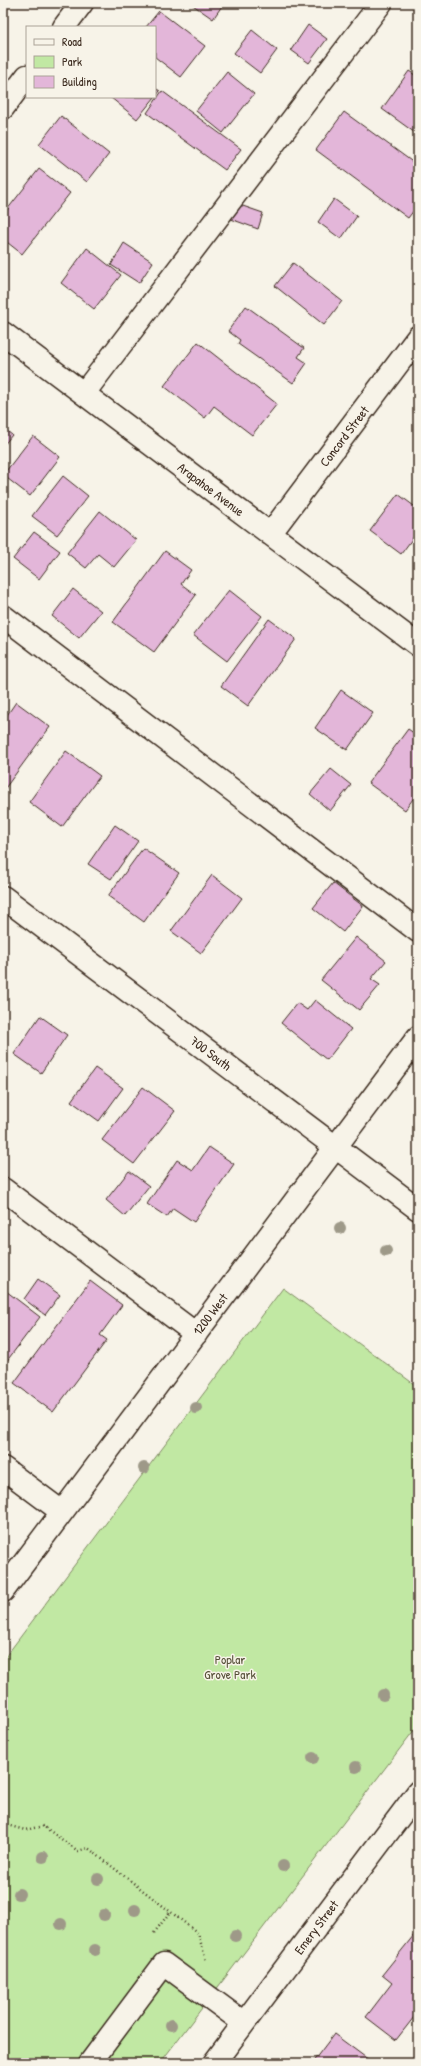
<svg xmlns="http://www.w3.org/2000/svg" width="421" height="2066" font-family="'Patrick Hand',sans-serif">
<rect width="100%" height="100%" fill="#f7f3e8"/>
<filter id="ink" filterUnits="userSpaceOnUse"><feTurbulence type="fractalNoise" baseFrequency=".025" numOctaves="2"/><feDisplacementMap in="SourceGraphic" scale="8" xChannelSelector="R" yChannelSelector="G"/><feConvolveMatrix kernelMatrix="1 2 1 2 8 2 1 2 1" color-interpolation-filters="sRGB"/></filter>
<g filter="url(#ink)">
<path fill="#c1e8a3" stroke="#7e8960" d="M283,1288L418,1387V1725L160,2063H3V1660Z"/>
<path fill="#e3b6d9" stroke="#3b2a1e" d="M190,3H224L213,19Z
M159,11L205,46L181,77L155,57V27H146Z
M308,25L327,39L309,63L291,50Z
M252,30L277,50L260,73L234,53Z
M409,71L418,77V135L382,109Z
M227,72L254,94L223,133L196,111Z
M155,88L160,91L155,97Z
M162,91L241,149L225,170L147,113Z
M110,97H155L137,119Z
M344,112L418,166V205L408,218L316,150Z
M61,116L109,154L87,182L39,144Z
M39,169L70,193L22,254L3,239V215Z
M334,199L357,216L341,239L318,222Z
M237,204L263,213L258,229L231,219Z
M124,243L153,262L139,283L111,265Z
M87,248L121,275L94,309L61,283Z
M293,263L342,301L324,325L275,286Z
M246,306L304,348L298,357L307,363L293,383L238,344L240,340L228,331Z
M198,342L277,404L252,435L214,406L205,418L164,386Z
M3,428L12,435L3,446Z
M33,436L60,457L30,496L3,475Z
M63,476L88,496L57,535L32,516Z
M398,494L418,509V531L401,554L370,531Z
M100,511L136,540L114,567L98,554L86,568L67,553Z
M34,532L60,551L39,579L13,559Z
M165,551L191,570L181,584L196,595L154,652L113,622Z
M73,589L101,611L79,638L52,616Z
M229,590L262,616L227,661L193,635Z
M269,619L296,639L248,706L221,686Z
M341,690L373,713L347,750L315,728Z
M16,702L50,727L3,791V721Z
M408,729L418,736V792L405,810L368,783Z
M66,751L100,776L62,827L29,802Z
M331,769L351,785L330,811L310,794Z
M115,825L138,841L111,879L88,864Z
M143,848L179,873L144,922L108,896Z
M212,875L242,898L201,953L171,931Z
M333,883L363,906L343,932L313,908Z
M356,937L386,961L371,979L380,985L359,1010L321,980Z
M315,1000L351,1029L327,1060L281,1023L297,1003L307,1010Z
M40,1016L67,1035L41,1073L14,1054Z
M95,1068L123,1088L99,1121L71,1101Z
M143,1087L175,1111L134,1164L102,1140Z
M209,1147L234,1164L194,1222L173,1208L167,1217L147,1204L177,1160L193,1170Z
M129,1171L149,1186L125,1216L106,1200Z
M38,1279L60,1295L45,1315L24,1299Z
M90,1281L122,1305L100,1335L107,1340L53,1412L14,1383Z
M6,1291L40,1317L3,1366V1295Z
M418,1332V1342L413,1338Z
M418,1930V2012L396,2040L366,2017L392,1983L382,1975Z
M334,2034L369,2060L366,2063H312Z"/>
<g fill="none" stroke-linecap="round" stroke-linejoin="round">
<g stroke="#3b2a1e" stroke-width="25">
<path id="minor" d="M64,27L82,3
M3,108L27,76
M3,333L418,645
M84,393L381,3
M270,534L418,337
M3,616L418,931
M3,897L418,1209
M3,1189L196,1334
M3,1468L62,1512
M3,1591L418,1037
M90,2063L164,1964L244,2023
M214,2063L418,1792"/>
</g>
<path stroke="#3b2a1e" stroke-width="2.5" stroke-dasharray="1 3" stroke-linecap="butt" d="M3,1824L25,1830L43,1826L78,1851L88,1848L198,1933L206,1961
M154,1933L170,1912"/>
<use href="#minor" stroke="#f7f3e8" stroke-width="22"/>
</g>
<g fill="#9e9988">
<circle cx="340" cy="1228" r="6"/>
<circle cx="386" cy="1251" r="6"/>
<circle cx="196" cy="1408" r="6"/>
<circle cx="144" cy="1468" r="6"/>
<circle cx="383" cy="1695" r="6"/>
<circle cx="313" cy="1758" r="6"/>
<circle cx="356" cy="1767" r="6"/>
<circle cx="43" cy="1857" r="6"/>
<circle cx="283" cy="1866" r="6"/>
<circle cx="98" cy="1879" r="6"/>
<circle cx="19" cy="1894" r="6"/>
<circle cx="135" cy="1910" r="6"/>
<circle cx="104" cy="1915" r="6"/>
<circle cx="61" cy="1924" r="6"/>
<circle cx="235" cy="1936" r="6"/>
<circle cx="95" cy="1950" r="6"/>
<circle cx="171" cy="2025" r="6"/>
</g>
</g>
<g text-anchor="middle" stroke-width="3" stroke-linejoin="round" paint-order="stroke">
<g font-size="13" fill="#3b2a1e" stroke="#f7f3e8">
<text transform="translate(344 436) rotate(-53)" y="5">Concord Street</text>
<text transform="translate(211 489) rotate(37)" y="5">Arapahoe Avenue</text>
<text transform="translate(211 1053) rotate(37)" y="5">700 South</text>
<text transform="translate(210 1314) rotate(-53)" y="5">1200 West</text>
<text transform="translate(316 1927) rotate(-53)" y="5">Emery Street</text>
</g>
<g font-size="13" fill="#565039" stroke="#f7f3e8">
<text x="230" y="1664">Poplar<tspan x="230" dy="15">Grove Park</tspan></text>
</g>
</g>
<rect width="421" height="2066" fill="none" stroke="#f7f3e8" stroke-width="16"/>
<rect x="8" y="8" width="405" height="2050" fill="none" stroke="#3b2a1e" stroke-width="1.5" filter="url(#ink)"/>
<rect x="26" y="26" width="130" height="72" fill="#f7f3e8" stroke="#aca397"/>
<rect x="34" y="39" width="20" height="6" fill="#f7f3e8" stroke="#aca397"/>
<text x="62" y="46" font-size="12" fill="#3b2a1e">Road</text>
<rect x="34" y="56" width="20" height="12" fill="#c1e8a3" stroke="#aca397"/>
<text x="62" y="66" font-size="12" fill="#3b2a1e">Park</text>
<rect x="34" y="76" width="20" height="12" fill="#e3b6d9" stroke="#aca397"/>
<text x="62" y="86" font-size="12" fill="#3b2a1e">Building</text>
</svg>
